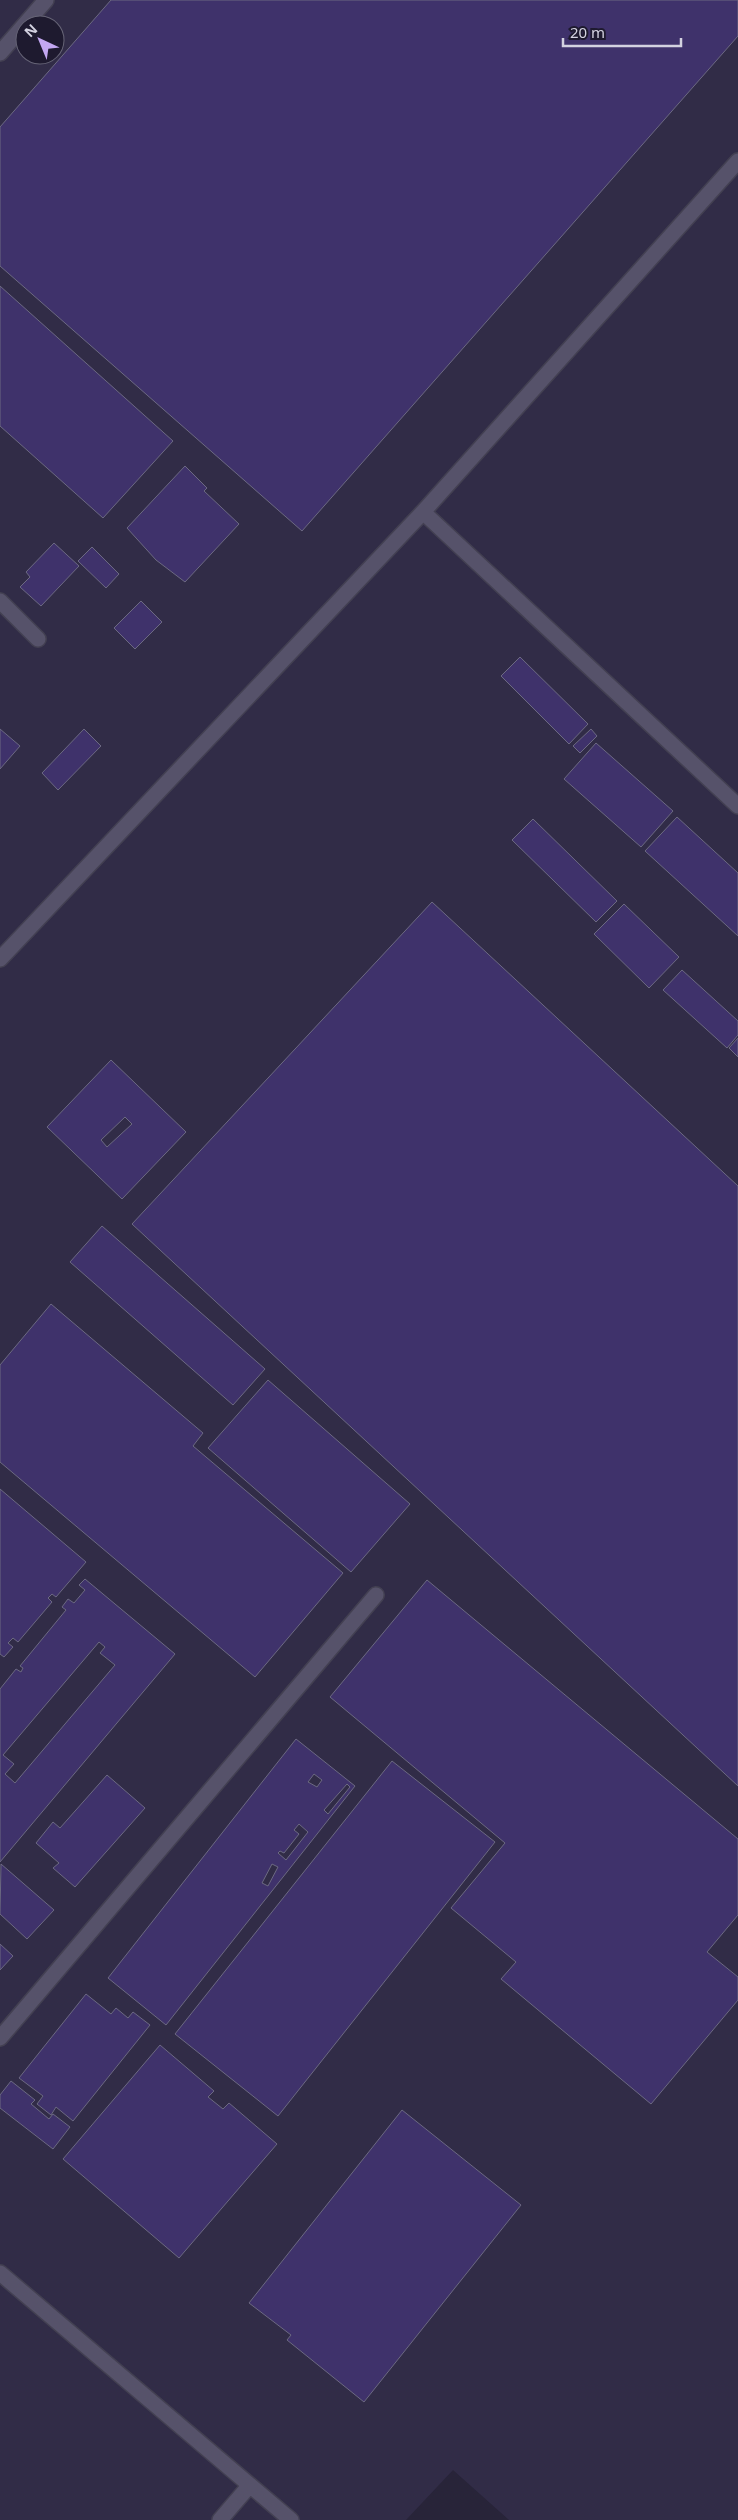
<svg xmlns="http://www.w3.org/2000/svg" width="738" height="2520" font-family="'Noto Sans',sans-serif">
<rect width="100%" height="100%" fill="#282439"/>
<path fill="#312c47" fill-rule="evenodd" d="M0,0H738V2520H509L453,2470L406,2520H0ZM25,25H55V55H25Z"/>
<path fill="#3f326b" stroke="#6c6982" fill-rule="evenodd" d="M111,0H738V36L302,531L0,266V127Z
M0,286L173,441L103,518L0,426Z
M185,466L207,488L204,491L239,524L185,582L156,560L127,528Z
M54,543L79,566L41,606L20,587L30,577L26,572Z
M92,547L119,574L106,588L78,561Z
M141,601L162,622L135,649L114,628Z
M520,657L588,724L569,744L501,676Z
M0,729L20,746L0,769Z
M84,729L101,746L58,790L42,773Z
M591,729L597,736L580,753L573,746Z
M596,743L673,811L641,847L564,779Z
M677,817L738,873V936L645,851Z
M533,819L617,901L596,922L512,840Z
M432,902L738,1186V1786L132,1224Z
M624,904L679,957L649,988L594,934Z
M682,970L738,1021V1035L727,1048L663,990Z
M738,1038V1057L729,1048Z
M111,1060L186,1132L122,1199L47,1127ZM125,1117L132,1124L107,1147L101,1140Z
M102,1226L265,1369L233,1405L70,1262Z
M51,1304L203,1433L193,1446L343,1573L255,1677L0,1462V1365Z
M268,1380L410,1504L351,1572L208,1448Z
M0,1489L86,1562L56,1597L52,1594L48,1598L52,1602L18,1642L13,1638L8,1643L13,1647L4,1657L0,1654Z
M85,1579L175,1654L0,1862V1689L16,1669L21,1672L23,1668L20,1666L66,1610L62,1607L68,1599L74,1603L85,1590L79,1585ZM99,1642L105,1647L100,1653L115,1665L15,1783L5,1774L14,1764L3,1755Z
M427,1580L738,1839V1915L707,1952L738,1977V2000L651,2104L501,1979L516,1962L451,1908L505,1843L330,1697Z
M296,1739L355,1786L166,2025L108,1978ZM314,1774L322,1780L317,1787L308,1782ZM347,1784L350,1787L328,1814L324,1810ZM299,1824L308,1832L286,1860L278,1853L280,1851L284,1853L299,1834L294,1830ZM272,1864L278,1867L268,1886L262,1883Z
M392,1761L495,1842L278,2116L175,2034Z
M107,1775L145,1808L75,1887L53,1868L59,1863L36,1843L53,1822L60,1828Z
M1,1864L54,1910L27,1939L0,1914Z
M0,1944L13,1956L0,1970Z
M86,1994L111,2014L116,2008L128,2018L133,2012L150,2025L73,2121L56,2107L51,2115L37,2104L43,2096L19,2078Z
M160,2045L214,2091L208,2097L223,2109L229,2103L277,2144L179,2258L63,2159Z
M11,2081L35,2100L31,2104L49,2119L53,2114L70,2127L53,2149L0,2108V2095Z
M402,2110L521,2205L364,2402L287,2340L291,2335L249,2303Z"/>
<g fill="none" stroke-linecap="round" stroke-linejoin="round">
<g stroke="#434052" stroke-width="18">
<path id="minor" d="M0,53L46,0
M423,512L738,806
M0,601L38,639
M0,959L423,512L738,161
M0,2038L376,1595
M0,2273L291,2520
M220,2520L250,2485"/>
</g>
<use href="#minor" stroke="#56526a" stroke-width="15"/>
</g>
<g transform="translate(40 40) rotate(316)"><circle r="24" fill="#1e1a2f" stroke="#666476"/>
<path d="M0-4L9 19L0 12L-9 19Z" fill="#c3a7f2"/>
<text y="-8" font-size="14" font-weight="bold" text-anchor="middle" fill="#d3d2e0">N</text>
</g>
<path d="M563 38v8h118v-8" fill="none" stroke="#d3d2e0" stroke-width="2.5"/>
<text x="570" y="38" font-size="15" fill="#d3d2e0" stroke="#1e1a2f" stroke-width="4" paint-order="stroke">20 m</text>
</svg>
